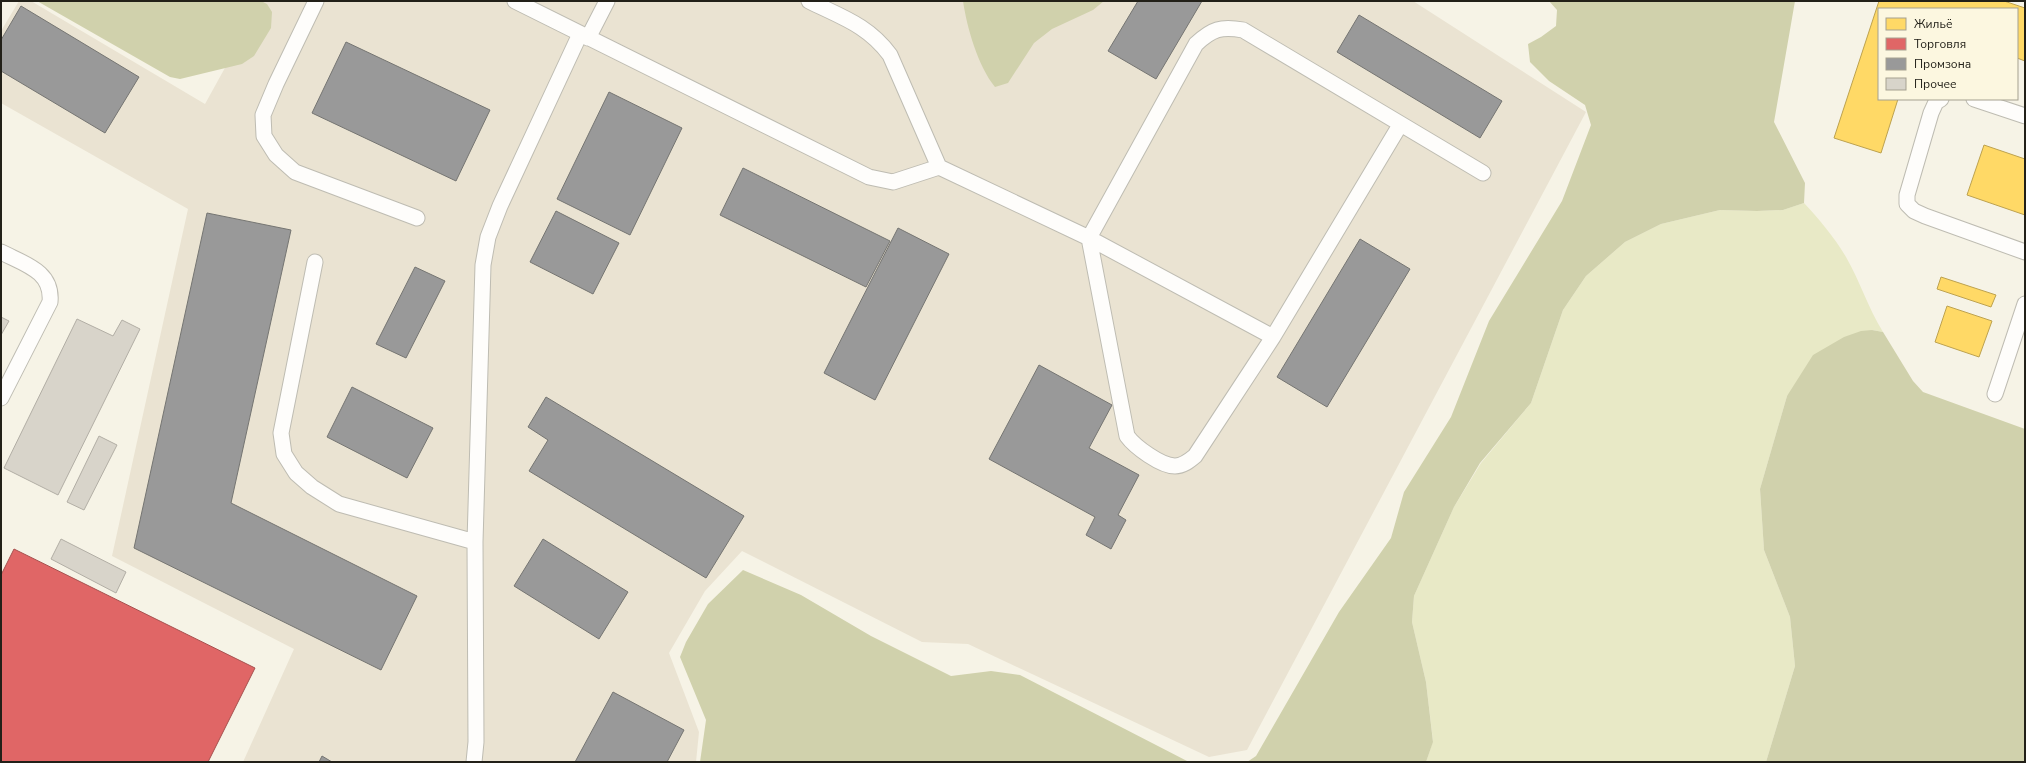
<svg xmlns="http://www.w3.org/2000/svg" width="2026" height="763" font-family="'Nunito Sans',sans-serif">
<rect width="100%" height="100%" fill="#f6f3e6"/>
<path fill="#eae3d2" d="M19,1H31L205,104L262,1H1413L1586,112L1247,750L1209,757L968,644L922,642L742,551L705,591L669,653L699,732L696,762H243L294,649L112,556L188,209L1,103V31Z"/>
<path fill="#e8e9c6" d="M1804,203C1819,219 1835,238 1846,257C1860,281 1868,308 1883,332L1872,330L1787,396L1760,489L1764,550L1790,617L1795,666L1766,762H1426L1433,741L1426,682L1412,622L1414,596L1454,507L1481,463L1531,403L1563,310L1586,276L1625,242L1661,224L1720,210L1757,211L1783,210Z"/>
<path fill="#d0d1ac" d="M37,1H261L267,4L272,12L271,28L254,56L242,64L180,79L170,77Z
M963,1H1104L1093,10L1052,29L1034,43L1008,83L995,87C978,66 967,28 963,1Z
M1549,1H1795L1774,122L1805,183L1804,203L1783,210L1757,211L1720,210L1661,224L1625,242L1586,276L1563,310L1531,403L1480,463L1454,507L1414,596L1412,622L1426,682L1433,742L1426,762H1247L1256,756L1339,612L1391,538L1404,492L1451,417L1489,321L1562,201L1591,125L1585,105L1549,81L1530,62L1528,44L1541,37L1556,26L1557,10Z
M1872,330L1883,332L1913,381L1923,392L2025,429V762H1766L1795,666L1790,617L1764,550L1760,489L1787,396L1813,355L1844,337L1861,331Z
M743,570L801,595L871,636L951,676L991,671L1020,675L1189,762H700L706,720L680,657L686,642L708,604Z"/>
<path fill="#ffd966" stroke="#bda24f" d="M1879,1H2004L2025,8V61L2017,58V9H1879V99H1898L1881,153L1834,138Z
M1984,145L2025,159V215L1967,195Z
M1941,277L1996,295L1991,307L1937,289Z
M1947,306L1992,321L1979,357L1935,342Z"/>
<path fill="#e06666" stroke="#a7514f" d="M14,549L255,668L208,762H1V575Z"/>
<path fill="#999" stroke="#757572" d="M1138,1H1202L1156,79L1108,51Z
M21,6L139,77L105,133L1,71V40Z
M1359,15L1502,101L1480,138L1337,52Z
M346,42L490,110L456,181L312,113Z
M609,92L682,128L630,235L557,199Z
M743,168L890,241L866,287L720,215Z
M556,211L619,243L593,294L530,262Z
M207,213L291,230L231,503L417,596L381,670L134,548Z
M898,228L949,254L875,400L824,373Z
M1360,239L1410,269L1327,407L1277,377Z
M415,267L445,281L406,358L376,344Z
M1039,365L1112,405L1089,448L1139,475L1118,515L1126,520L1111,549L1086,535L1095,517L989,459Z
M352,387L433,428L407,478L327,437Z
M546,397L744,516L706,578L529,471L548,440L528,427Z
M543,539L628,592L599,639L514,586Z
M613,692L684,730L667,762H575Z
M322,756L332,762H319Z"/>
<path fill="#d8d4ca" stroke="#b2aea5" d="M1,317L9,321L1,335Z
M77,319L113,336L122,320L140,329L58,495L4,468Z
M99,436L117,445L84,510L67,502Z
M61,539L126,572L116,593L51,559Z"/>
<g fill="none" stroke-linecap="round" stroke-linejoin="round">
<g stroke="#bebcb2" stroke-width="17">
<path id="lane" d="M316,1L276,84L263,115L264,136L276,155L295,172L417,218
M515,1L869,177L893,182L939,167L1089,238L1273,337
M809,1C841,17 868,25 890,55L939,167
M588,38L607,1
M1941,99L1936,102L1931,113L1907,195V204L1914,211L1925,216L2025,252
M1974,99L2025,116
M1400,125L1273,337L1195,456C1189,461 1183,466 1175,466C1161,466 1135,447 1127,436L1089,238L1196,44C1212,29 1221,26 1243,30L1483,173
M1,252C24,264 53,271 50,302L1,398
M315,262L281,433L284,454L296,473L312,487L339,504L475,542L476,742L474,762
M1995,394L2025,304
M475,542L483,265L488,237L500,206L580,34"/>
</g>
<use href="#lane" stroke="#fefdfb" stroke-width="15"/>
</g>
<rect width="2026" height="763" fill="none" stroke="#222018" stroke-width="4"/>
<rect x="1878" y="8" width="140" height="92" fill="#fcf7e0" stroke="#a5a190"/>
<rect x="1886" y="18" width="20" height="12" fill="#ffd966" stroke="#a5a190"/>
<text x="1914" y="28" font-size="12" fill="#222018">Жильё</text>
<rect x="1886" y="38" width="20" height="12" fill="#e06666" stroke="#a5a190"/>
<text x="1914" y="48" font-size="12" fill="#222018">Торговля</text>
<rect x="1886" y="58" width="20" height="12" fill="#999999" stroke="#a5a190"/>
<text x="1914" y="68" font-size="12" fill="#222018">Промзона</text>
<rect x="1886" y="78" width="20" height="12" fill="#d8d4ca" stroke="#a5a190"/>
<text x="1914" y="88" font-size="12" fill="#222018">Прочее</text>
</svg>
